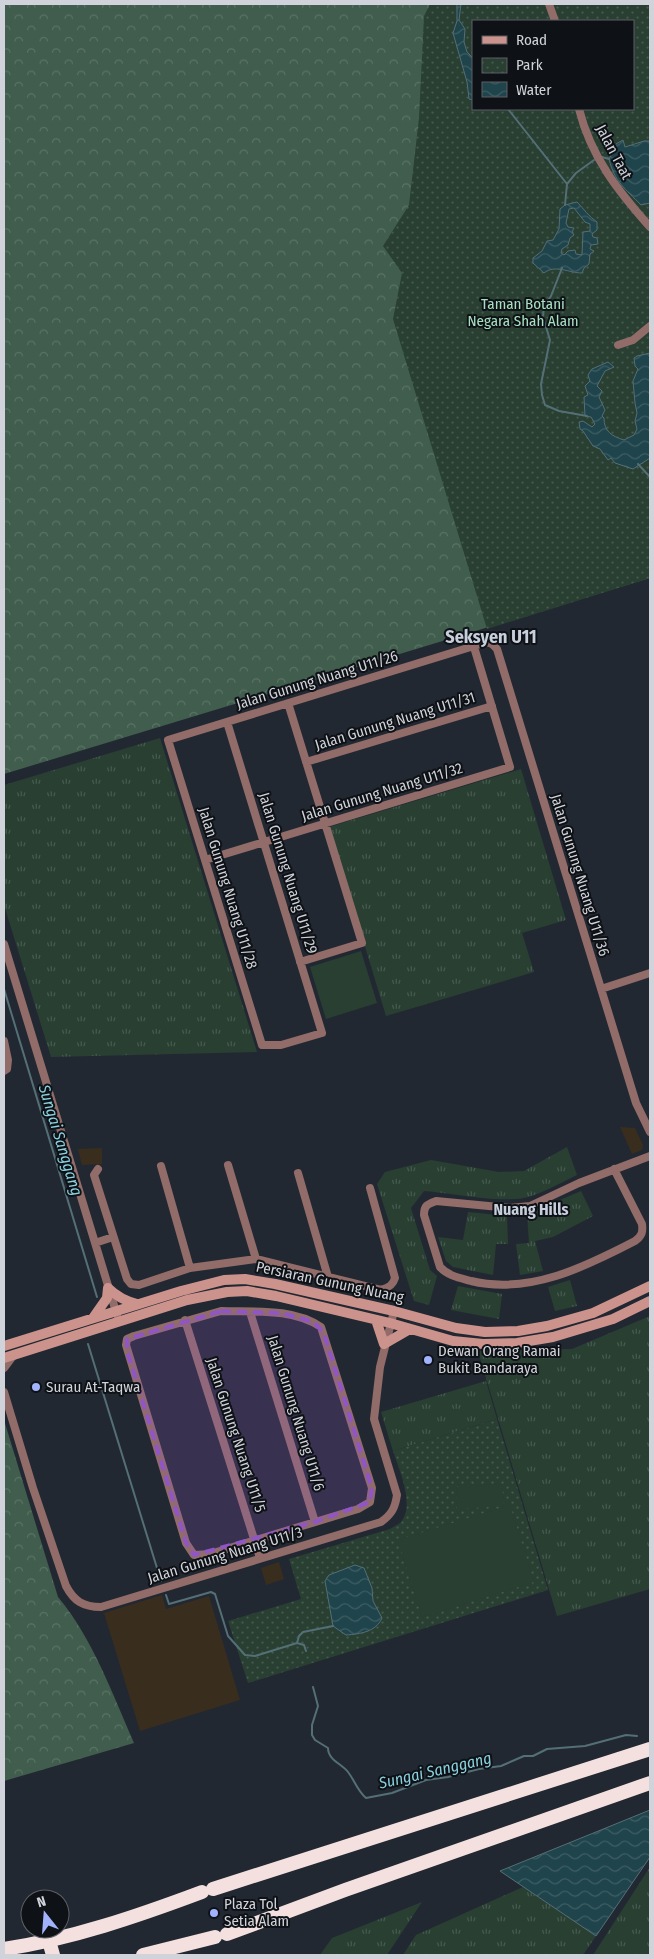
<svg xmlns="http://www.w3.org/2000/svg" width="654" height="1959" font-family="'Fira Sans Condensed',sans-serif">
<defs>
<pattern id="grass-tufts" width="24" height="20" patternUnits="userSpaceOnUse" patternTransform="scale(1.25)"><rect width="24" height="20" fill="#283f32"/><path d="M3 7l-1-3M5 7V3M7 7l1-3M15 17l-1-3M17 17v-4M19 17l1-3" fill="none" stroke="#465a4f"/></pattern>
<pattern id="forest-crowns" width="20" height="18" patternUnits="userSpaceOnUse" patternTransform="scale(1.25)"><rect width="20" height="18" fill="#405d4d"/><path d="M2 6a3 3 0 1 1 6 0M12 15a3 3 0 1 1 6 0" fill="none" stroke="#5b7366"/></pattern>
<pattern id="park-dots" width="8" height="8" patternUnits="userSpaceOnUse" patternTransform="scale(1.25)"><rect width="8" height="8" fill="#283f32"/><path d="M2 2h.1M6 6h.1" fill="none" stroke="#465a4f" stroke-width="1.8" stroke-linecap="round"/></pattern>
<pattern id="water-waves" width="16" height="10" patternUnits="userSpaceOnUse" patternTransform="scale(1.25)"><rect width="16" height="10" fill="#1f444b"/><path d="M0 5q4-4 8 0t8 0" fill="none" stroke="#3e5e64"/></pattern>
</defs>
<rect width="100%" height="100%" fill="#222832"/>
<path fill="#392d1e" d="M620,1127L635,1128L643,1145L642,1150L632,1154Z
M102,1148V1164L82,1165L78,1149Z
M279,1562L284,1579L266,1585L261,1568Z
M162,1595L166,1609L209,1596L240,1700L140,1731L104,1613Z"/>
<path fill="url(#grass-tufts)" d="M160,738L257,1052L51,1057L4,905V785Z
M521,769L566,920L522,933L534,972L386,1016L329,827Z
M567,1147L577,1175C562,1182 545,1192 528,1197C503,1204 452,1193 424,1191L411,1208L430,1270L437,1276L429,1305L414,1301L377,1184L385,1172L431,1160L499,1172L524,1171Z
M581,1191L593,1216L553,1237L535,1241L543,1271L520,1275L516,1244L529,1243L527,1214Z
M468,1212L507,1216L508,1244H496L493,1275L453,1267L446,1261L438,1237L463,1240Z
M570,1280L577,1306L555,1311L548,1287Z
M458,1286L502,1294L499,1319L451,1310Z
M650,1316V1589L557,1616L478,1351L572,1349Z
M486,1381L497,1419L393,1451L381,1412Z
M650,1867V1955H593Z
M523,1887L596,1936L583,1955H403L416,1935Z
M422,1902L387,1955H320L332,1938Z"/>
<path fill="url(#forest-crowns)" d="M4,4H457L473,109H633L650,4V578L4,774Z
M4,1420L58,1597C93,1639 112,1693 134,1743L4,1781Z"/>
<path fill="url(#park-dots)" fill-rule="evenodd" d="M430,4H650V578L487,629L393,319L402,273L383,246L409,205L419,118L424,16ZM473,21H633V109H473Z
M497,1419L548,1590L248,1683L228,1621L301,1599L289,1559L390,1529C393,1527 397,1525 400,1523C416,1507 399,1469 393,1451Z"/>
<path fill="#283f32" d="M361,951L377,1003L326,1019L310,967Z
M502,1484L504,1506L457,1509L456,1487Z
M510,1505L534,1582L422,1617L398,1540Z"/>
<path fill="url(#water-waves)" stroke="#546f76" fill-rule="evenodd" d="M457,4H461L459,20L465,29L464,42L467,52L473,58V100L469,99L467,82L453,33L457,21Z
M623,140L625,147L644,141H650V203L641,205C625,188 615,183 609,159L616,144Z
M577,202C584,209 589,217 597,222V230L592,234L593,237L597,238L598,244L591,245L590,249L594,251L590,254L589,264L584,268L582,273C569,273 555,264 544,273L533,263V258L542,251L547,241L553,240L559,229L560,209L565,205ZM574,208L585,222L590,224V231L583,232L582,255L576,254L575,250L568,251L564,255L561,253L562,249L568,245L570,238L574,235L572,232L574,228L568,227L566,223L569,209Z
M650,353V458L633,469L615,463L611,458L608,460L600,449L593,446L583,431L580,429L579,422L583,421L592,427L595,424L591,417L585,416L584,397L588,395L585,386L590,381L588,375L592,369L608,362L614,367L605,371L597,386L602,391L599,397L605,410L602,416L604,418C604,431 611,436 624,440L634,435L637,429L635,421L637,413L635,403L633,381L638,369L635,366L634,358L637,356Z
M355,1565L364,1568L372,1588L373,1601L382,1618C376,1632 360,1634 346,1635L333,1626L325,1581L329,1575Z
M650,1810V1857L596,1936L500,1871Z"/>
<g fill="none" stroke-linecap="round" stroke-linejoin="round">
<path stroke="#546f76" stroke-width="2" d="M508,109L567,184L565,205
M602,157L609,159
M567,184L576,173L594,160
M562,268L551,296L544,307L543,317L550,340L541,384L542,395L545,405L559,411L587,416
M638,464L650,477
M4,989L97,1297
M88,1344L161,1581
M166,1595L169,1604L211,1592L215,1594L228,1636L245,1655L255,1656L297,1643L304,1645L306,1651
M297,1643L299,1636L303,1632L333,1626
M313,1687L318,1706L312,1725V1735L315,1740L328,1748C328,1760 342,1764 348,1772C355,1781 357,1790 366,1798L392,1793L426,1780L448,1777L479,1769L501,1766L524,1756H533L547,1749L585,1746L626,1735L637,1736"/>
<path stroke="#916c69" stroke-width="8" d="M549,4L555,21
M579,109C591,157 618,191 650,227
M618,345L633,340L650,326
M288,703L362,943L300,962
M227,722L322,1033L281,1045H262L168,740L487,642L492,644L497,649L636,1103L650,1132
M306,762L492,706
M205,860L510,767L474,647
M4,944L117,1315
M601,989L650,973
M4,1041L8,1060L7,1069L4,1071
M228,1165L256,1259
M161,1166L190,1268
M98,1169L94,1175L127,1279L131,1284L139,1285L190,1268L256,1259L381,1290C389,1288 393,1285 395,1278L370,1188
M614,1169L642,1224C643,1232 642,1236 635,1241C585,1267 529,1295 471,1281C460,1278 448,1276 440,1267L424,1215C424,1205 428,1204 436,1201L510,1208L530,1206L579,1183L650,1156
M298,1173L328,1277
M95,1243L113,1237
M221,1311C254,1312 293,1308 321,1327L372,1488L370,1502L358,1509L210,1554L194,1555L186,1543L126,1345L127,1339L134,1336Z
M250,1312L315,1522
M185,1320L260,1558
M4,1368L13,1356
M4,1392L33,1488L66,1586C74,1601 83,1607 101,1607L381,1522C392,1514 395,1508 397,1495L374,1419L380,1367L394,1311"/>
<path stroke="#cc938d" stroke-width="10" d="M108,1288C117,1297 125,1301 137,1304
M93,1318L107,1298L108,1288
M376,1320L384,1344L410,1329
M4,1346L181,1291L224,1280L245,1279L275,1284L394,1311L456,1328L485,1332L518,1331L547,1326L593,1313L650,1286
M4,1358L187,1300L227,1292L247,1291L276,1296L390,1323L453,1341L483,1344L517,1343L553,1337L613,1319L650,1301"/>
<path stroke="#f4e1df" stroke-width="14" d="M213,1889L650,1749
M227,1934L345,1890L650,1783
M49,1941L53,1955
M4,1949C71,1939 138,1916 202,1892
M143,1955L215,1937"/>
</g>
<path fill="#9056c6" fill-opacity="0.2" stroke="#9056c6" stroke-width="4" stroke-dasharray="10 6" stroke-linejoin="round" d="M221,1311L282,1313L314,1322L324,1333L372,1488L370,1502L315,1522L194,1555L186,1543L127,1351V1339Z"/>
<g fill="#a1b3fd" stroke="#0e1115" stroke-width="2">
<circle cx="428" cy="1360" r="5"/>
<circle cx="36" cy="1387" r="5"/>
<circle cx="214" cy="1913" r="5"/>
</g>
<g text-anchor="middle" stroke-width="4" stroke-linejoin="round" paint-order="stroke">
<g font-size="15" fill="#d0d4da" stroke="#0e1115">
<text transform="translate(614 152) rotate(62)" y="5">Jalan Taat</text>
<text transform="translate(317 680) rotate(-17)" y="5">Jalan Gunung Nuang U11/26</text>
<text transform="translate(395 721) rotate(-17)" y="5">Jalan Gunung Nuang U11/31</text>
<text transform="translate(382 792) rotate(-17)" y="5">Jalan Gunung Nuang U11/32</text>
<text transform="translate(288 873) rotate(73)" y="5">Jalan Gunung Nuang U11/29</text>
<text transform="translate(580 875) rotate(73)" y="5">Jalan Gunung Nuang U11/36</text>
<text transform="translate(228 888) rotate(73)" y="5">Jalan Gunung Nuang U11/28</text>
<text transform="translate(330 1282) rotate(12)" y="5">Persiaran Gunung Nuang</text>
<text transform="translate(296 1413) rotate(73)" y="5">Jalan Gunung Nuang U11/6</text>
<text transform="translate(236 1435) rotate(72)" y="5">Jalan Gunung Nuang U11/5</text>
<text transform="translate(225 1555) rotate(-17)" y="5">Jalan Gunung Nuang U11/3</text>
</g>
<g font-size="15" fill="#a7e0bf" stroke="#0e1115">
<text x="523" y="309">Taman Botani<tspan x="523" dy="17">Negara Shah Alam</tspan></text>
</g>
<g font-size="15" fill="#d0d4da" stroke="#0e1115" text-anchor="start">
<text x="438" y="1356">Dewan Orang Ramai<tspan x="438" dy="17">Bukit Bandaraya</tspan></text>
<text x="46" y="1392">Surau At-Taqwa</text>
<text x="224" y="1909">Plaza Tol<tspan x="224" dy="17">Setia Alam</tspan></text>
</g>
<g font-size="16" font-style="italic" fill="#8ad1e0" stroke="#0e1115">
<text transform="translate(61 1140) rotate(73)" y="6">Sungai Sanggang</text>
<text transform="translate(435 1770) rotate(-13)" y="6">Sungai Sanggang</text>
</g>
<g font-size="16" font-weight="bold" fill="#c7cfdc" stroke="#0e1115">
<text x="531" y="1215">Nuang Hills</text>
</g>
<g font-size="18" font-weight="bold" fill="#c7cfdc" stroke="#0e1115">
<text x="491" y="643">Seksyen U11</text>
</g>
</g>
<rect width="654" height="1959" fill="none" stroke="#d0d4da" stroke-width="10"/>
<rect x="472" y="20" width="162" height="90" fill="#0e1115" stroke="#5c5f64"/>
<rect x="482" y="36" width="25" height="8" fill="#cc938d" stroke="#5c5f64"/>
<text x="516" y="45" font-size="15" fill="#d0d4da">Road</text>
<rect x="482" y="58" width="25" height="15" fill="url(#park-dots)" stroke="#5c5f64"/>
<text x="516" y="70" font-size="15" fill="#d0d4da">Park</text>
<rect x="482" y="82" width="25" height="15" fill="url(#water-waves)" stroke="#5c5f64"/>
<text x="516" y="95" font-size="15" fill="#d0d4da">Water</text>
<g transform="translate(45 1914) rotate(343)"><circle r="24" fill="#0e1115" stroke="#5c5f64"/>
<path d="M0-4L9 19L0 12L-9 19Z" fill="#a1b3fd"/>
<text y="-8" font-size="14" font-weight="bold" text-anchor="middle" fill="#d0d4da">N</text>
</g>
</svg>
